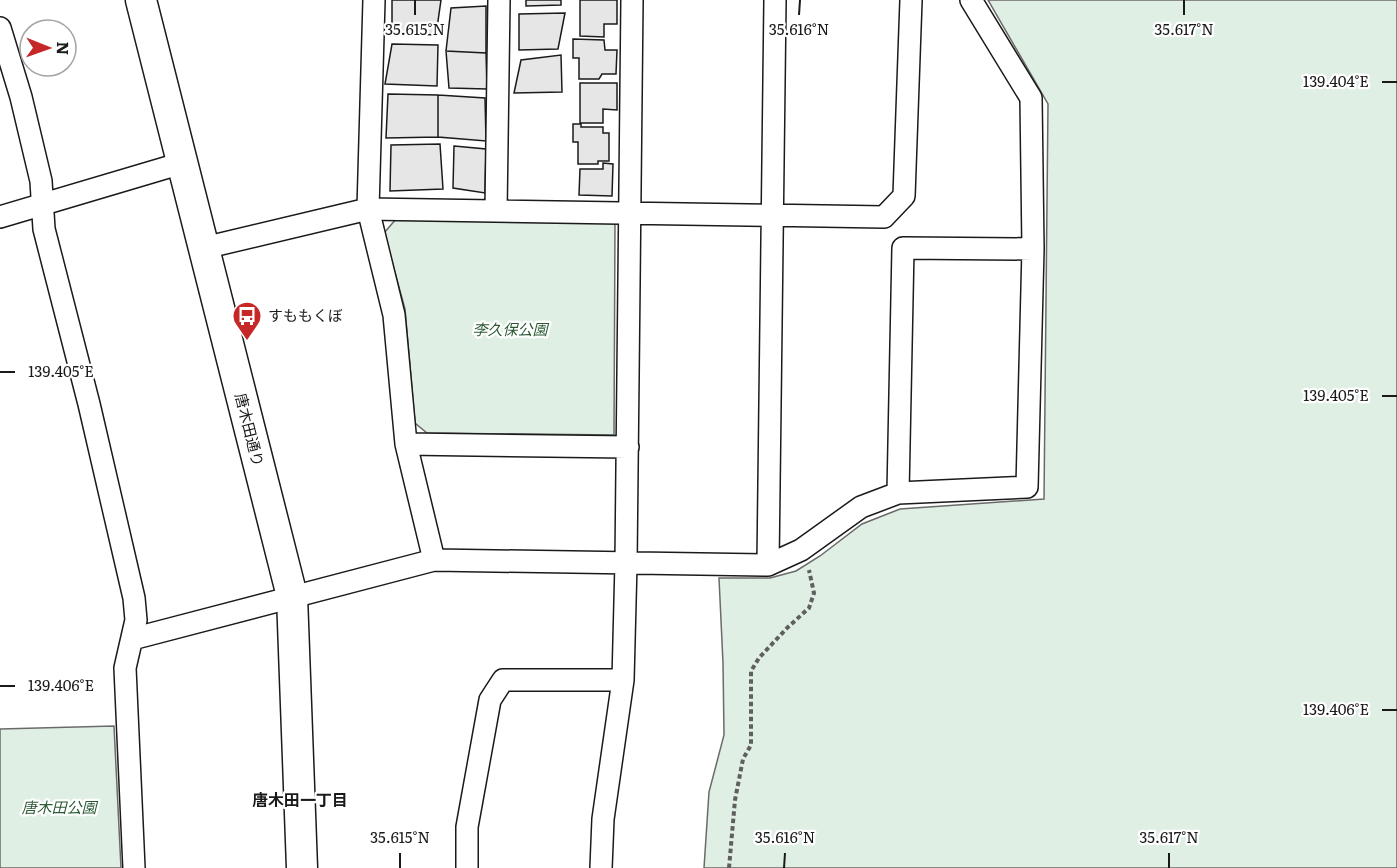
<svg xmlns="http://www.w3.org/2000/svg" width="1397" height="868" font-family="Literata,'Noto Sans JP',serif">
<rect width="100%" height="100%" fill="#fff"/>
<path fill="#e0efe3" stroke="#6a6a6a" stroke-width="1.5" d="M988,0H1397V868H704L709,792L724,735L723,663L719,578H770L796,571L820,556L862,524L900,509L1044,499L1048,104Z
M397,218L615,222L614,435L427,433L415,423L405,309L384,233Z
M114,726L121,868H0V729Z"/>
<path fill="#e6e6e6" stroke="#1a1a1a" stroke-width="1.5" d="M392,0H441L436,35L392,33Z
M526,0H561V5L526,6Z
M580,0H617V24H604V37L580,36Z
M486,6V53L446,51L451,8Z
M565,13L558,49L519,50V14Z
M573,39L604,40L605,50H617L616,74H602L599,79H579V58H573Z
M392,44L438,45L437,86L385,84Z
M446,51L486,53L487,89L449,88Z
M561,55L562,92L514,93L521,60Z
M580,83H617V110L603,109V123H580Z
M388,94L438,95V137L386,138Z
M438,95L485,98L486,141L438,137Z
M573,124H581V127H603V133H609V161H598V164H578V142H573Z
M440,144L443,189L390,191L391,145Z
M454,146L486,149L485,193L453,188Z
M603,163L613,164L612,196L579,195L580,169H603Z"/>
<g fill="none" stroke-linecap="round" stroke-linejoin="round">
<g stroke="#1a1a1a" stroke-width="24">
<path id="street" d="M374,0L368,209L394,315L406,444L434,560
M0,28L21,97L41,181L44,229L89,404L134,598L136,620L125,668L134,868
M496,211L499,0
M0,217L182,163
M204,248L368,209L884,217L904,196L911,0
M406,444L628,447
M898,493L903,248L1033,249
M768,565L775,0
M132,639L434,560L768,565L801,550L861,507L898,493L1027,487L1033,249L1031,98L971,0
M467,868V827L490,700L503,680H623
M601,868L603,819L623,680L626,563L632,0"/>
</g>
<g stroke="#1a1a1a" stroke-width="33">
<path id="secondary" d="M141,0L292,596L302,868"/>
</g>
<path stroke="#5f5f5f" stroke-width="4" stroke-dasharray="4.5 3" stroke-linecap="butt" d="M729,868L735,800L743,759L751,745V671L759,658L787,628L809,608L814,593L809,570"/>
<use href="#street" stroke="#fff" stroke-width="21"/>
<use href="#secondary" stroke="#fff" stroke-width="30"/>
</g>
<path fill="none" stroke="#1a1a1a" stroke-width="2" d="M415,15V0M799,15L800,0M1184,15V0M1382,82H1397M0,372H15M1382,396H1397M0,686H15M1382,710H1397M400,868V853M784,868L785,853M1169,868V853"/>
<defs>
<g id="bus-pin" transform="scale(1.5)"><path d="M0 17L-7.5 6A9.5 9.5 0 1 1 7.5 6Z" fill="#c62828" stroke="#fff"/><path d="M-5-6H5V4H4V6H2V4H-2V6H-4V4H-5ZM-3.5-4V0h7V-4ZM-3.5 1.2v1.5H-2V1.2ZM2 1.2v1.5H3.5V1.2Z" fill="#fff"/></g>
</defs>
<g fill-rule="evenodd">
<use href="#bus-pin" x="247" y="316"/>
</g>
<g text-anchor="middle" stroke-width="4.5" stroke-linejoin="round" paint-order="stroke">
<g font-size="15" fill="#1a1a1a" stroke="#fff" text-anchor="start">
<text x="268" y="321">すももくぼ</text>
</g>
<g font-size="15" font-style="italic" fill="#2b5a34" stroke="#fff">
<text x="510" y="335">李久保公園</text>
<text x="59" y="813">唐木田公園</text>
</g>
<g font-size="15" fill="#1a1a1a" stroke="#fff">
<text transform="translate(249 430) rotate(76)" y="5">唐木田通り</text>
</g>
<g font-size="16" font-weight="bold" fill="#1a1a1a" stroke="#fff">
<text x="300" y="806">唐木田一丁目</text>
</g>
</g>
<g font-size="15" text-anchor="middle" fill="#1a1a1a" stroke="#fff" stroke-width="4.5" stroke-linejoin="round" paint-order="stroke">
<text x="415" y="35">35.615°N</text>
<text x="799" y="35">35.616°N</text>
<text x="1184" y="35">35.617°N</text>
<text x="1336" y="87">139.404°E</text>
<text x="61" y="377">139.405°E</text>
<text x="1336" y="401">139.405°E</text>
<text x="61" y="691">139.406°E</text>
<text x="1336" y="715">139.406°E</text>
<text x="400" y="843">35.615°N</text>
<text x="785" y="843">35.616°N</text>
<text x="1169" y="843">35.617°N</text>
</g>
<g transform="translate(48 48) rotate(91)"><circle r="28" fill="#ffffff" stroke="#a3a3a3" stroke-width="1.5"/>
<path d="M0-4.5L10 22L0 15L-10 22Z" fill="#c62828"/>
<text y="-9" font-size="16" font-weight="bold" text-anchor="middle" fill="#1a1a1a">N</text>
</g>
</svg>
